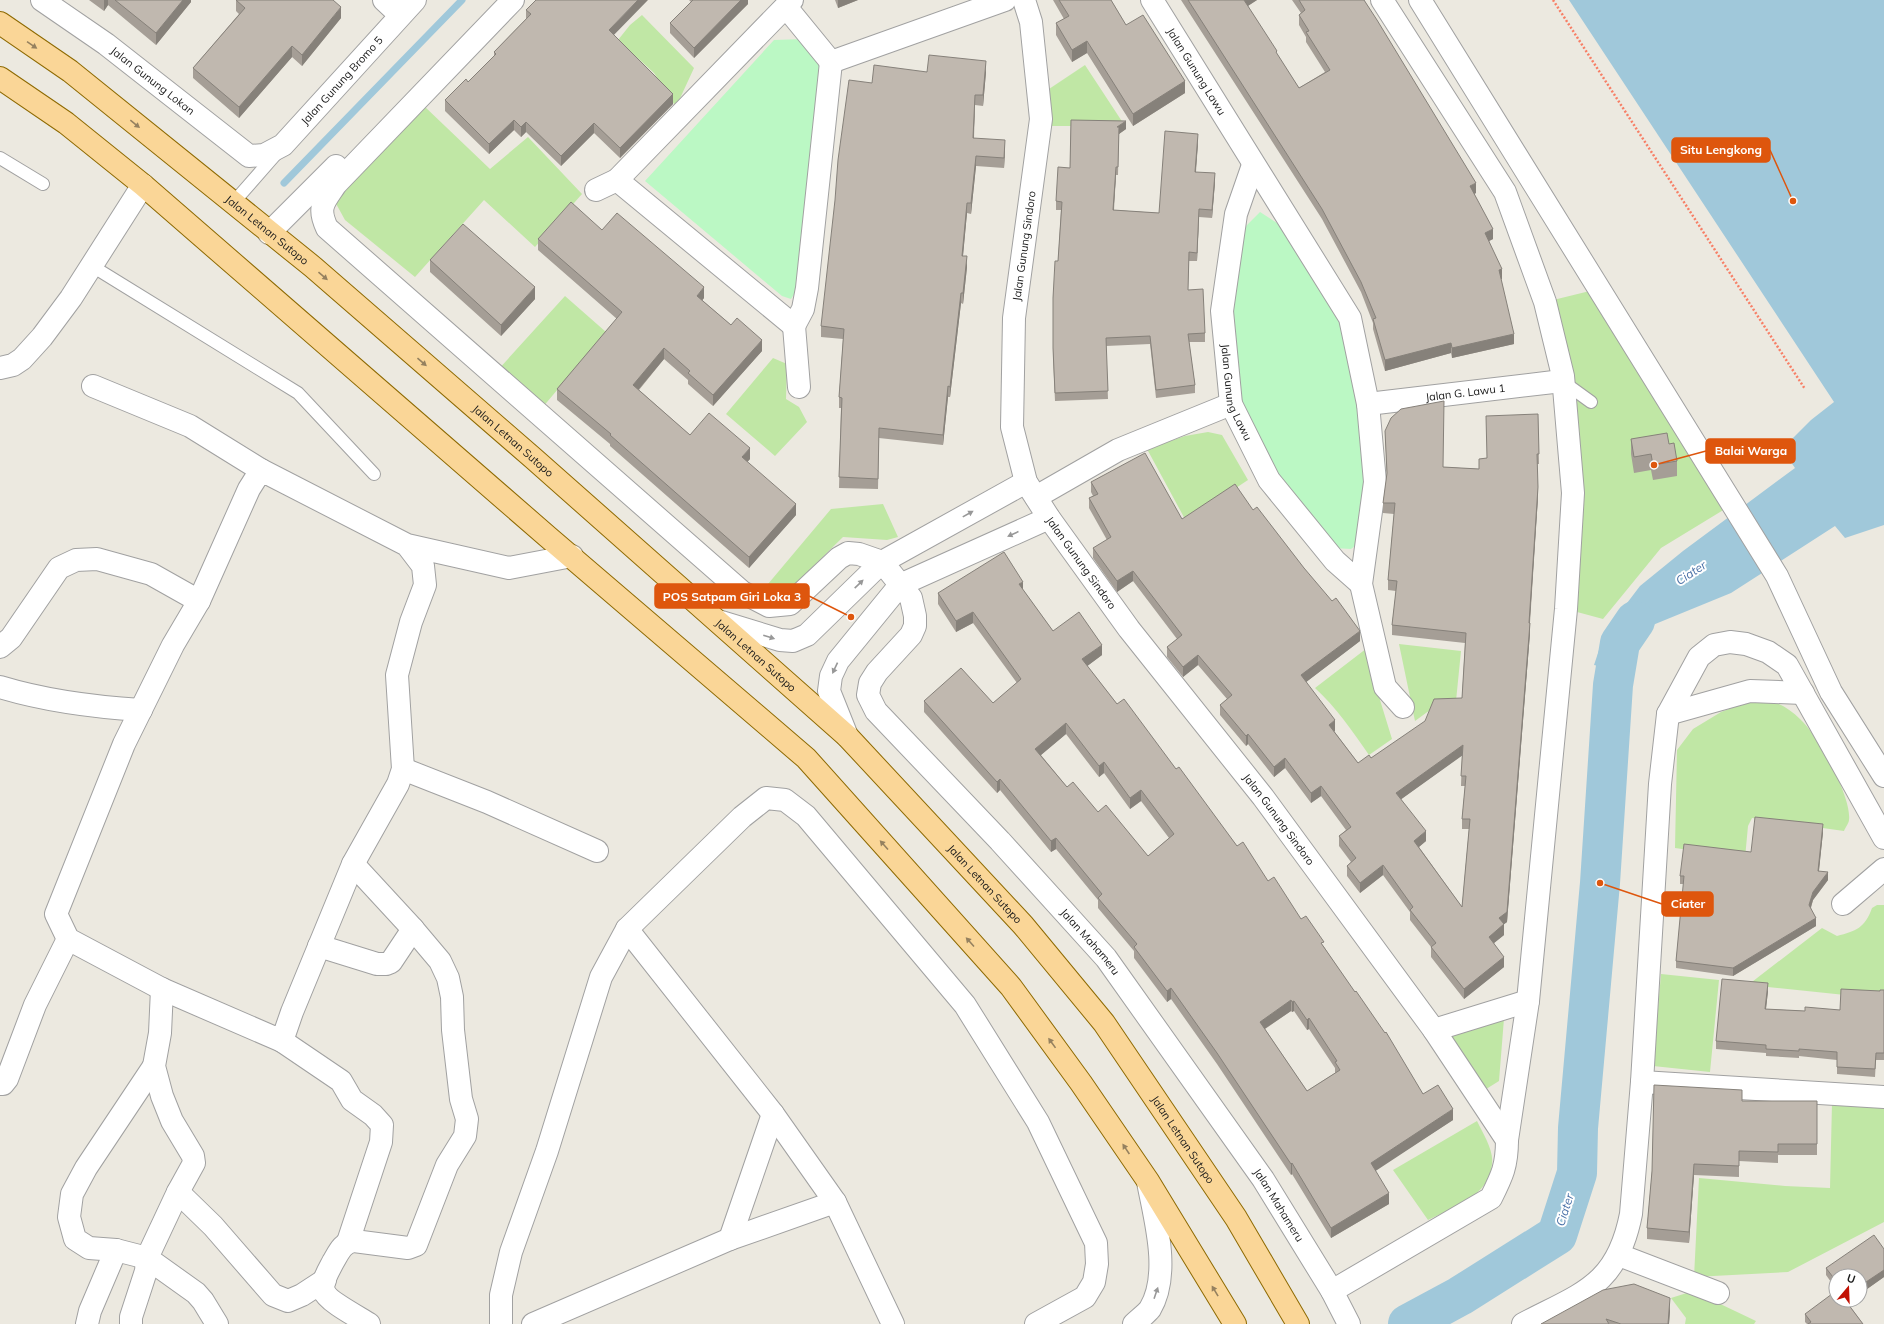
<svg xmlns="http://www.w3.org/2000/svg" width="1884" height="1324" font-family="Mulish,sans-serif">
<rect width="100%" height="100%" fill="#ece9e0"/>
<path fill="#c0e7a5" d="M642,15L694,68L676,107L654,73L618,40L630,25Z
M1085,65L1125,126H1047L1046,91Z
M423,105L490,169L528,137L582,194L535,247L484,200L415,277L345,220L334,200Z
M1602,288L1725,509L1661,548L1603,619L1566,609L1563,376L1545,302Z
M565,296L606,332L542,408L497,371Z
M773,358L787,364L786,399L799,407L807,422L775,456L726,414Z
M1208,432L1222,435L1248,480L1186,521L1147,449L1185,436Z
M883,504L898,537L887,540L843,537L788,591L768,584L831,509Z
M1399,644L1461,651L1456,701L1441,702L1415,721Z
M1371,645L1380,700L1392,739L1369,755C1353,732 1336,707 1315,688Z
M1769,700C1781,704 1791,710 1800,719C1817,734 1852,797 1849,820C1849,823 1845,828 1844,831L1752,818L1748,826L1745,858L1675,848L1677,750L1693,729L1721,712L1750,701Z
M1877,905H1884V996L1845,995L1748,985L1822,928L1837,936C1856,931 1865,928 1872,908Z
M1661,974L1719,980L1710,1072L1653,1066Z
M1505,1006L1499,1081L1483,1091L1445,1033Z
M1832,1103L1884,1108V1222L1788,1272L1694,1277L1699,1178L1785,1186L1830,1188Z
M1477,1121C1483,1134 1494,1150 1492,1164C1490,1196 1452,1208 1428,1220L1393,1170Z
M1693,1291L1756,1321L1754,1324H1685L1686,1318L1671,1298Z"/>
<path fill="#bbf8c4" d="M804,39L823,66L798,288L791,299L782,296L645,181L774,40Z
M1260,212L1277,223L1295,250L1350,318L1368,404L1362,540L1351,549L1334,548L1309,530L1231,404V250L1247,225Z"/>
<path fill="#a0c8da" d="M1569,0H1884V525L1845,538L1835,526L1731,593L1643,629L1629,651L1628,673L1594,665L1605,632L1640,586L1683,551L1795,468L1782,449L1811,420L1834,402Z"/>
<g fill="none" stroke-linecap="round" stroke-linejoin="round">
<path stroke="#a0c8da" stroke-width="7" d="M284,183L462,0"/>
<path stroke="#a0c8da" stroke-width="40" d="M1408,1324L1460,1296L1557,1235L1577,1173L1578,1128L1600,883L1613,685L1620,643L1635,621"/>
<g stroke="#a1a1a1" stroke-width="14">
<path id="lane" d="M0,158L43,184
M233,203L276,154
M92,266L298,393L374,474
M1562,381L1591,402"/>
</g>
<g stroke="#a1a1a1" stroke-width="24">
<g id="street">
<path id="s1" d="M42,0L106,44L249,156L264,155L283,145L415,0"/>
<path d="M384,0L400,15"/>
<path id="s2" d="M513,0L336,184C324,202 317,207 327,228L742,592L769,606L790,604L839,558L848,553L859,554L882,562L911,598L915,616V626L911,635L877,672L870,683L868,695L876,711L1000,841L1106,958L1263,1179L1332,1291L1349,1324"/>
<path d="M792,0L617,180L794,326L803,309L807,288L831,62"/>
<path id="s3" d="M1024,0L1031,22L1041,119L1014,318L1012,427L1026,482L1049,518L1129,629L1263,797L1434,1030"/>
<path id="s4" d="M1152,0L1350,318L1368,404L1375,482L1361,584L1385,687L1403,707"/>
<path d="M1382,0L1505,192L1545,302L1563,376L1573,493L1566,609L1528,1001L1507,1140"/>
<path d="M1420,0L1777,576L1831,692L1884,776"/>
<path d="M786,7L831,62L1005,0"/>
<path id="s5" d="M1253,165L1236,214L1222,311L1231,404L1269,480L1335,561L1361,584"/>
<path d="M596,190L617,180"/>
<path d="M269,233L336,166"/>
<path d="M794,326L799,387"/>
<path d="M0,368L13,365L22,359L42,337L71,298L143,185"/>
<path d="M93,386L190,426L261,470"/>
<path id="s6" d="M1368,404L1562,381"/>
<path d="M1036,497L1118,450L1231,404"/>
<path d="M407,545L423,566L425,585L411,622L397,675L403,769L398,784L353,864L292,1012L282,1041L162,989L68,939L56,914L124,744L173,645L199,601L249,489L261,470L407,545L509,568L572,556"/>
<path d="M718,621L780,640L793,641L807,635L882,562L1026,482"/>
<path d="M0,647L11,638L59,568L76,560L97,559L151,574L199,601"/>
<path d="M0,687C46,701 94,707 141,710"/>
<path d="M1668,714L1750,691L1803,693"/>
<path d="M847,736L829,691L831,676L838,661L900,585L1049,518"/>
<path d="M403,769L487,802L597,851"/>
<path d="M353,864L413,929"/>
<path d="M1843,904L1884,869"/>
<path d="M627,929L773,1114L835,1202L893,1324"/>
<path d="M319,946L377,964H386L391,962L413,929L440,961L448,978L452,997L453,1030L461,1099L467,1119L465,1136L447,1165L416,1245L408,1248L354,1241C342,1243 339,1252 333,1262C329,1270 321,1282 324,1291C327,1301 360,1318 369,1324"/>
<path d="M282,1041L341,1081L352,1100L373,1115L382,1125L381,1142L348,1242"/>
<path d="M1642,1082L1884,1097"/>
<path d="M0,1084H3L7,1079L35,1005L68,939"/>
<path d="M178,1192L213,1226L273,1295L288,1301L302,1295L325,1280"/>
<path d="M730,1239L773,1114"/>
<path d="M116,1250L89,1248L75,1239L69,1217L72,1194L86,1168L154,1066"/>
<path d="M1619,1255L1718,1293"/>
<path d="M1332,1291L1491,1198C1502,1176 1507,1166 1507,1140L1434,1030L1528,1001"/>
<path d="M87,1324L90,1311L116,1250L147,1258L178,1192L194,1163L193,1156L172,1121L162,1096L154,1066L160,1033L162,989"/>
<path d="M131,1324V1317L146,1271L147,1258L196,1293L203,1301L217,1324"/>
<path d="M501,1324V1295L511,1252L547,1151L601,977L627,929L742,817L766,798L785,800L806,816L965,1005L1038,1122L1096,1243L1097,1264L1094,1282L1085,1297L1036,1324"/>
<path d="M533,1324L730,1239L835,1202"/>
<path d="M1134,1324C1139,1319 1146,1314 1150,1309C1171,1274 1155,1219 1148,1182"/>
<path d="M1523,1324C1582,1293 1617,1286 1631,1214L1642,1082L1660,784L1668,714L1699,657L1714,645L1730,642L1746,644L1768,652L1787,665L1884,838"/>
</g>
</g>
<g stroke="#8e6a02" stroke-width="24">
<g id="primary">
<path id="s7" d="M0,23L70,71L313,267L533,458L847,736L1023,925L1104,1023L1236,1218L1298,1324"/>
<path d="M0,78L66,123L143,185L548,537L806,758L1011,987L1081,1083L1148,1181L1235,1324"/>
</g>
</g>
<path stroke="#f77f66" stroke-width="2.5" stroke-dasharray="2 2" stroke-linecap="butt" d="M1553,0L1805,389"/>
<use href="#lane" stroke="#fff" stroke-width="12"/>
<use href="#street" stroke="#fff" stroke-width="22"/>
<use href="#primary" stroke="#fad697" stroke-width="22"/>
</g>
<path fill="#a59e96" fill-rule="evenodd" d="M89,0H191V2L156,45L108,5L104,11Z
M236,0L341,18L302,66L292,57L239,118L193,78V68L239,14L236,11Z
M689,0H748V4L694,58L670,33V23L691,2Z
M835,0H858L838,8Z
M1053,0H1111L1126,25L1185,93L1133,126L1087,53L1072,62L1056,35V23L1064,19Z
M1181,0H1257L1248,6L1277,55L1299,88L1325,72L1306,42V37L1299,25V15L1301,13L1292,0H1364L1476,193L1474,194L1493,239L1489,241L1502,279H1501L1514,344L1452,358L1451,353L1385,371L1373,329V323L1361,292L1322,219Z
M526,10L614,35L673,104L620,158L594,133L561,166L526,132L521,137L514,130L489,154L445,111V100L468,82L494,56V52L526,19Z
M927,72H986L983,106L975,105L974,138L1005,151L1004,168L976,166L971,214L967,213L963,256L967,267L963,304L961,303L950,397H948L943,445L879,438L878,489L839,488L841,408H839V397L843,339L821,337V326L872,83Z
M1071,120L1126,129L1119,134L1118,175H1116L1114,210L1159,213L1198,143L1196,172L1215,182L1212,218L1199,217L1197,261H1189L1188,290L1205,333V342H1189L1195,385V393L1156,398L1150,344L1106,346L1108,399L1055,401L1053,356V298L1058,261L1061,210H1056V201L1070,168Z
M602,230L704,298L702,300L731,325L762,351L713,406L688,384V380L664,359L639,390L690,435L750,459L747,462L796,515L749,568L610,446V444L557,400V389L617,319L538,250V239Z
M430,260L535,299L501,336L430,272Z
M1538,414L1539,464H1537L1538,497L1530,623V633L1507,922L1504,924V935L1494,943L1504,967L1464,999L1431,957V947L1410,920V912L1383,875L1360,893L1347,876V866L1351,862L1339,846V836L1346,830L1321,796L1311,803L1285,768L1274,777L1248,744L1246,746L1220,715V705L1227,699L1198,665L1183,677L1167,657V647L1177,639L1133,581L1117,592L1093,558V548L1107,540L1089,508V498L1093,496L1091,492V482L1182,519L1253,510L1360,641L1306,682L1335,731H1334L1358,763L1371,758L1462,698L1465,643L1392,635V625L1396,591L1388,590V580L1394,514L1383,513V503L1387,476L1385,431L1443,467L1479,469L1487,458ZM1462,755L1461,786H1465L1462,819V829H1469L1462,907L1419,847L1426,841L1401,799Z
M1631,439L1669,444L1677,461V476L1653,480L1651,470L1634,473L1631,454Z
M1023,590L1053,631L1102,655L1087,666L1117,704L1176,769L1237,846L1268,881L1324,947L1423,1094L1453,1120L1375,1170L1389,1204L1331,1238L1292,1174L1291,1175L1217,1064L1171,999L1167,1002L1134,958V951L1098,908V900L1056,849L1051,852L1000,790L997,793L924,712V701L993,703L1017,683L973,623L956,632L938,604V593ZM1066,734L1099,777L1104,773L1130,809L1141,801L1169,838L1148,856L1098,812L1067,787L1041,755ZM1291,1011L1292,1012L1294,1011L1307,1030L1309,1029L1335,1068V1073L1307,1091L1265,1029Z
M1823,832L1819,871L1828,880L1813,900L1811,908L1816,926L1733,976L1676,968V961L1684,884H1680V876L1751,852Z
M1884,990V1060H1876L1875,1077L1837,1074V1060L1799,1056V1058L1766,1056V1053L1716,1049V1041L1768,991L1766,1009L1805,1011L1840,1010Z
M1742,1101H1817V1155H1778V1163L1739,1161V1177L1694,1175L1689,1243L1647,1239V1228L1652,1171Z
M1884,1249V1277L1860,1294L1836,1276V1289L1826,1275V1268Z
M1836,1300H1851L1847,1302L1863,1324H1807L1805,1322V1314Z
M1670,1310L1669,1324H1541Z"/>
<path fill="#86817a" d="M104,0H108V5L104,11Z
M183,0H191V2L156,45V33Z
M638,0H648L609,40V30Z
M741,0H748V4L694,58V48Z
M838,0H858L838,8Z
M1243,0H1257L1243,9Z
M341,7V18L302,66V55Z
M1087,41V53L1072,62V50Z
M292,46V57L239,118V107Z
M986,61V72L983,106V95Z
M1185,81V93L1133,126V114Z
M673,94V104L620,158V148Z
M975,95V105L973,149V138Z
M514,120V130L489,154V144Z
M1126,121V129L1119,134L1118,175L1119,134L1117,127Z
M526,122V132L521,137V127Z
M594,123V133L561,166V156Z
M1198,134V143L1195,180V172Z
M1005,140V151L1004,168V158Z
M976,156V166L971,214V203Z
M1116,167V175L1113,218V210Z
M1215,173V182L1212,218V210Z
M1476,183V193L1470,196V186Z
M967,203V213L962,266V256Z
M1199,209V217L1197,261V253Z
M1493,229V239L1485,243V233Z
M967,256V267L963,304V293Z
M1502,269V279L1499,280V270Z
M535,287V299L501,336V325Z
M704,287V298L697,307V296Z
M961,293V303L950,397V387Z
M1514,334V344L1452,358V348Z
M762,340V351L713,406V395Z
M1451,343V353L1385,371V360Z
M664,348V359L633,396V385Z
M948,386V397L943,445V435Z
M750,448V459L742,468V457Z
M1538,487V497L1529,633V623Z
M796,504V515L749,568V557Z
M1133,571V581L1117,592V581Z
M1023,582V592L1019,584Z
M973,612V623L956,632V621Z
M1530,623V633L1507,922L1499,928V918Z
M1360,631V641L1301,686V675Z
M1102,645V655L1082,670V659Z
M1198,655V665L1183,677V667Z
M1335,720V731L1329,735V725Z
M1066,723V734L1035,760V749Z
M1248,734V744L1246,746V736Z
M1463,745V755L1396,803V793Z
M1285,758V768L1274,777V767Z
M1104,762V773L1099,777V766Z
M1000,779V790L997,793V782Z
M1321,786V796L1311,803V793Z
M1141,790V801L1130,809V798Z
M1823,824V832L1818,879V871Z
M1426,831V841L1414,851V841Z
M1056,838V849L1051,852V841Z
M1383,865V875L1360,893V883Z
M1828,872V880L1813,900L1809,913V905L1813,892Z
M1816,918V926L1733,976V968Z
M1504,924V935L1489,947V937Z
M1504,957V967L1464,999V989Z
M1768,983V991L1765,1017V1009Z
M1171,988V999L1167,1002V991Z
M1291,1000V1011L1260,1032V1022Z
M1294,1001V1011L1292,1012V1002Z
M1309,1018V1029L1307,1030V1020Z
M1453,1109V1120L1371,1174V1163Z
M1292,1163V1174L1291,1175V1164Z
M1694,1164V1175L1689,1243V1232Z
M1389,1193V1204L1331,1238V1228Z
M1884,1270V1277L1860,1294V1286Z
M1670,1298V1310L1669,1324H1668Z
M1846,1300H1851L1846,1303Z"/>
<path fill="#c0b8af" stroke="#86817a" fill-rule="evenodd" d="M115,0H183L156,33Z
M236,0H333L341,7L302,55L292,46L239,107L193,68L245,8Z
M536,0H638L609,30L673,94L620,148L594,123L561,156L526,122L521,127L514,120L489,144L445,100L466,79L468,82L496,54L494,52L531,14L526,10Z
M693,0H741L694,48L670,23Z
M1059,0H1111L1126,25L1143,15L1185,81L1133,114L1087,41L1072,50L1056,23L1069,16Z
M1188,0H1244L1277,51L1276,52L1299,88L1330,70L1306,32L1309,31L1299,15L1305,10L1299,0H1364L1377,20L1476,183L1470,186L1493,229L1485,233L1502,269L1499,270L1514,334L1452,348L1451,343L1385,360L1373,319L1376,318L1361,282L1322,209Z
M929,55L986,61L983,95H975L973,138L1005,140L1004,158L976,156L971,203H967L962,256H967L963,293H961L950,387L948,386L943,435L879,428L878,479L839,477L842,398L839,397L844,329L821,326L835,200L838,160L849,80L872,83L874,65L927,72Z
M1071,120L1126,121L1117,127H1119L1118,167H1116L1113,210L1159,213L1165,131L1198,134L1195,172L1215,173L1212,210L1199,209L1197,253L1189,252L1188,290L1203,289L1205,333L1188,334L1195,385L1156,390L1150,336L1106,338L1108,391L1055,393L1053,348V298L1055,261H1058L1062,202L1056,201L1058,167L1070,168Z
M571,202L602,230L617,213L704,287L697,296L731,325L737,318L762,340L713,395L688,373L690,371L664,348L633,385L690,435L709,413L750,448L742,457L796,504L749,557L610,435L611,434L557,389L622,312L538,239Z
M463,224L535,287L501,325L430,260Z
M1444,401L1443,467L1479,469V459L1487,458L1486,416L1538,414L1539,454H1537L1538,487L1529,623H1530L1507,912L1499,918L1504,924L1489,937L1504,957L1464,989L1431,947L1436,943L1410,910L1413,907L1383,865L1360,883L1347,866L1356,858L1339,836L1351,827L1321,786L1311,793L1285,758L1274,767L1248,734L1246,736L1220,705L1232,695L1198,655L1183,667L1167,647L1182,635L1133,571L1117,581L1093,548L1111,537L1089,498L1098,494L1091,482L1145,453L1182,519L1235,484L1253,510L1257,507L1304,568L1332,601L1336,598L1360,631L1301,675L1335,720L1329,725L1358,763L1369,755L1371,758L1425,721L1434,699L1462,698L1466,633L1392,625L1397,581L1388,580L1395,503H1383L1387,473L1385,431L1391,418L1401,409ZM1463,745L1461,776H1466L1462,819H1470L1462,907L1414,841L1426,831L1396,793Z
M1667,433L1669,444L1674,443L1677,461L1653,465L1651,454L1634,457L1631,439Z
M1004,552L1023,582L1019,584L1053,631L1079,612L1102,645L1082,659L1117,704L1124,699L1176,769L1179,767L1237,846L1243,842L1268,881L1274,877L1301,919L1306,916L1324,942L1321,943L1355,992L1356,991L1385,1033L1386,1032L1423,1094L1438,1085L1453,1109L1371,1163L1389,1193L1331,1228L1292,1163L1291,1164L1217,1053L1171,988L1167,991L1134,947L1137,944L1098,898L1102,894L1056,838L1051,841L1000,779L997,782L924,701L961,668L993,703L1021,679L973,612L956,621L938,593ZM1066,723L1099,766L1104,762L1130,798L1141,790L1174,834L1148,856L1106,805L1098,812L1073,782L1067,787L1035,749ZM1291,1000L1292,1002L1294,1001L1307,1020L1309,1018L1337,1061L1335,1062L1340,1070L1307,1091L1260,1022Z
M1755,817L1823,824L1818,871L1828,872L1813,892L1809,905L1816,918L1733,968L1676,961L1684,876H1680L1684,844L1751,852Z
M1722,979L1768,983L1765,1009L1805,1011V1007L1840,1010L1841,989L1880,991V990H1884V1053H1876L1875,1069L1837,1067V1052L1799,1049V1051L1766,1049V1045L1716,1041Z
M1654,1085L1742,1090V1101H1817V1144H1778V1152L1739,1151V1166L1694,1164L1689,1232L1647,1228L1652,1171Z
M1874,1235L1884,1249V1270L1860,1286V1276H1836V1281L1826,1268Z
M1634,1284L1670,1298L1668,1324H1621L1606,1319L1609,1324H1541L1603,1290Z
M1836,1291V1300H1845L1863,1324H1808L1811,1322L1805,1314Z"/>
<defs><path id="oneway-solid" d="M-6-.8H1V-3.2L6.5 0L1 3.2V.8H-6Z"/></defs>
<g fill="#95815f">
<use href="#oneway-solid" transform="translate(32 45) rotate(34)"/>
<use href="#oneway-solid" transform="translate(135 124) rotate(39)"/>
<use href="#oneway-solid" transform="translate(323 276) rotate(41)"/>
<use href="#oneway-solid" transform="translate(422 362) rotate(41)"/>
<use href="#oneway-solid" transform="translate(884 845) rotate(-132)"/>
<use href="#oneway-solid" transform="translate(970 942) rotate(-132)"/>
<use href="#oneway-solid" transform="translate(1052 1043) rotate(-126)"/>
<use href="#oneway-solid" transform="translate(1126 1149) rotate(-124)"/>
<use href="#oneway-solid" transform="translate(1215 1291) rotate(-121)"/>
</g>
<g fill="#989898">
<use href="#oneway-solid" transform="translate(968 514) rotate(-29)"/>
<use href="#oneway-solid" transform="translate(1013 534) rotate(156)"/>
<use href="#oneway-solid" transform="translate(859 584) rotate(-44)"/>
<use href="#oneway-solid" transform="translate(769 637) rotate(17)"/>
<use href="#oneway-solid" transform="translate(835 668) rotate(115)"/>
<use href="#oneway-solid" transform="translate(1156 1293) rotate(-71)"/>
</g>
<g text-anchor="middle" stroke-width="4" stroke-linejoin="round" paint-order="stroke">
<g font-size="11" fill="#1a1a1a" stroke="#fff">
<text dy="4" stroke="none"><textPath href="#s4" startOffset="84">Jalan Gunung Lawu</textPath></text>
<text dy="4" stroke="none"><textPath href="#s1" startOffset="383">Jalan Gunung Bromo 5</textPath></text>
<text dy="4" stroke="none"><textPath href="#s1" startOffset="137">Jalan Gunung Lokan</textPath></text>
<text dy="4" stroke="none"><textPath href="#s7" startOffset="338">Jalan Letnan Sutopo</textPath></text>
<text transform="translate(1024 246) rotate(-82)" y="4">Jalan Gunung Sindoro</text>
<text dy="4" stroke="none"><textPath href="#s5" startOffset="233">Jalan Gunung Lawu</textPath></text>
<text dy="4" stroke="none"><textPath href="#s6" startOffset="98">Jalan G. Lawu 1</textPath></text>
<text dy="4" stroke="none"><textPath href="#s7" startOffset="662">Jalan Letnan Sutopo</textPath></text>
<text dy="4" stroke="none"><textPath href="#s3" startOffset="585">Jalan Gunung Sindoro</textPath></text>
<text dy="4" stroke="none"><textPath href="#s7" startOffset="986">Jalan Letnan Sutopo</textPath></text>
<text dy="4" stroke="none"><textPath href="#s3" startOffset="909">Jalan Gunung Sindoro</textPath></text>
<text dy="4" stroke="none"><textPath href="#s7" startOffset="1310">Jalan Letnan Sutopo</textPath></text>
<text dy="4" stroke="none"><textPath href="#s2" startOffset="1513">Jalan Mahameru</textPath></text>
<text dy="4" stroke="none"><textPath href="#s7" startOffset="1634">Jalan Letnan Sutopo</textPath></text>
<text dy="4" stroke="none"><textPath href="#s2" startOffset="1837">Jalan Mahameru</textPath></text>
</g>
<g font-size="12" font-style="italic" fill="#4a71a7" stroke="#fff">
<text transform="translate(1691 573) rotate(-33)" y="4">Ciater</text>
<text transform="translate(1565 1210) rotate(-72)" y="4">Ciater</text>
</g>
</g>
<path fill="none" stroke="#de560d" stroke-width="1.5" d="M1793 201L1770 150M1654 465L1706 451M851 617L809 596M1600 883L1662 904"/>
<g fill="#de560d" stroke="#fff" stroke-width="1.5">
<circle cx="1793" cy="201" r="4"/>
<circle cx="1654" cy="465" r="4"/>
<circle cx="851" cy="617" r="4"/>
<circle cx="1600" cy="883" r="4"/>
</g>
<g fill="#de560d" stroke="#de560d" stroke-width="1.5">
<rect x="1672" y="138" width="98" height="24" rx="4"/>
<rect x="1706" y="439" width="89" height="24" rx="4"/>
<rect x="655" y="584" width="154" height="24" rx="4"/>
<rect x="1662" y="892" width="51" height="24" rx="4"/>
</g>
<g font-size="12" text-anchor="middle" font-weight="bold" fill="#fff">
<text x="1721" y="154">Situ Lengkong</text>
<text x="1751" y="455">Balai Warga</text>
<text x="732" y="601">POS Satpam Giri Loka 3</text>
<text x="1688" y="908">Ciater</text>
</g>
<g transform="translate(1848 1288) rotate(19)"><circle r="19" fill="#ffffff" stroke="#a3a3a3"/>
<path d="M0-3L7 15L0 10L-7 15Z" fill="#c21103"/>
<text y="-6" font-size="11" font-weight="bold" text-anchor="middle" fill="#1a1a1a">U</text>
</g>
</svg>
